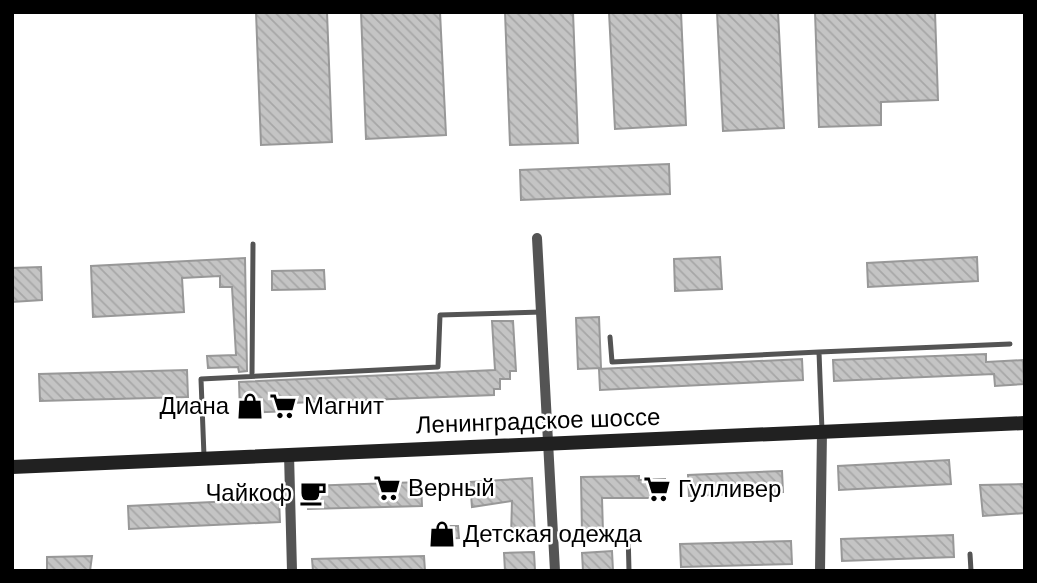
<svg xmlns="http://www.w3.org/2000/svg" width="1037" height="583" font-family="Helvetica,sans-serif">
<defs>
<pattern id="building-back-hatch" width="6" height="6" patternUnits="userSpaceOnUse" patternTransform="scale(1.75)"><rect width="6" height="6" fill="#c4c4c4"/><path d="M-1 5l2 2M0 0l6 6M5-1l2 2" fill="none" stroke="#a7a7a7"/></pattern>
</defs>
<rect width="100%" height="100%" fill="#fff"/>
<path fill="url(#building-back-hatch)" stroke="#989898" stroke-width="2" d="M256,12H327L332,142L261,145Z
M361,12H440L446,135L366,139Z
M505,12H573L578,143L510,145Z
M609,12H681L686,125L615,129Z
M717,12H778L784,128L723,131Z
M815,12H935L938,100L881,102V125L819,127Z
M669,164L670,194L521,200L520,170Z
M720,257L722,289L675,291L674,259Z
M977,257L978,281L868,287L867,263Z
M245,258L247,371L239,372L238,367L208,368L207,356L236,355L232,287H220V276L182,278L184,312L93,317L91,266Z
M41,267L42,300L12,302V268Z
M324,270L325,289L272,290V271Z
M599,317L601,368L578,369L576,318Z
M492,321H513L516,371H510V379H500V389H494V395L290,403L291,411L240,413L239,382L495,370Z
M986,354V362L1023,360L1024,384L995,386L994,374L834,381L833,360Z
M802,359L803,380L600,390L599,369Z
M187,370L188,397L40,401L39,374Z
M949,460L951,484L839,490L838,466Z
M782,471L783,492L689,496L688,475Z
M639,476V480L665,479V498H602L603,533L582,534L581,477Z
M532,478L535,536L511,537L512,501L472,507L470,482Z
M421,482L422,506L308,509L307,486Z
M1025,484V513L983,516L980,485Z
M279,499L280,522L129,529L128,506Z
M438,526H458L459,538L438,539Z
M953,535L954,557L842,561L841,539Z
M791,541L792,564L681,567L680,544Z
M612,551L613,571H583L582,553Z
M534,552L535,571H505L504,553Z
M92,556L90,571H47V557Z
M424,556L425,571H313L312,559Z"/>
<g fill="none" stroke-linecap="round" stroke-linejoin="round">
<path stroke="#545454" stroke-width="5" d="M610,337L612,362L819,352
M252,376L253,244
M822,431L819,352L1010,344
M204,456L201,379L438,367L440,315L542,312
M628,531L629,571
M970,554L971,571"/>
<path stroke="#545454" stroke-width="10" d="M537,238L555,571
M289,454L292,571
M820,571L822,431"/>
<path stroke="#212121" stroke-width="14" d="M12,467L1025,423"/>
</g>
<defs>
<g id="shop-bare" transform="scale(2.1)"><path d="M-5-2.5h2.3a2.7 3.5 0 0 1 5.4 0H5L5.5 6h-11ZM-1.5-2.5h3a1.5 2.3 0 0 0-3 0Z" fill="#000" stroke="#fff" stroke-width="2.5" paint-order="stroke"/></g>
<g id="supermarket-bare" transform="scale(2.1)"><path d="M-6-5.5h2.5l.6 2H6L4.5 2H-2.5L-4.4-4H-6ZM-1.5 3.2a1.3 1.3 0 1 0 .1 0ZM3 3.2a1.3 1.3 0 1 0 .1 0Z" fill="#000" stroke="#fff" stroke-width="2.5" paint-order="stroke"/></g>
<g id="cafe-bare" transform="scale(2.1)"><path d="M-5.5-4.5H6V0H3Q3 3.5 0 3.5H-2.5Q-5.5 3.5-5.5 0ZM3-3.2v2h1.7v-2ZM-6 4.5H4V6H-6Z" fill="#000" stroke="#fff" stroke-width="2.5" paint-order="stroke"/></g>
</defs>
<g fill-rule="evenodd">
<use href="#shop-bare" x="250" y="406"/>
<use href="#supermarket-bare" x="283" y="406"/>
<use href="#supermarket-bare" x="387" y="488"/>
<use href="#supermarket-bare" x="657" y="489"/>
<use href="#cafe-bare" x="313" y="493"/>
<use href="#shop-bare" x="442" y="534"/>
</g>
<g text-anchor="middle" stroke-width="5" stroke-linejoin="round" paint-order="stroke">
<g font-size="24" fill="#000" stroke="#fff" text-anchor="start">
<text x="229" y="414" text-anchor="end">Диана</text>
<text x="304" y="414">Магнит</text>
<text x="408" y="496">Верный</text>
<text x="678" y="497">Гулливер</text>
<text x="292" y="501" text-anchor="end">Чайкоф</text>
<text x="463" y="542">Детская одежда</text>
</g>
<g font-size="24" fill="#000" stroke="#fff">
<text transform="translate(538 421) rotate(-2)" y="8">Ленинградское шоссе</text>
</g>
</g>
<rect width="1037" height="583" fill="none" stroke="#000000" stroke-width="28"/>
</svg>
